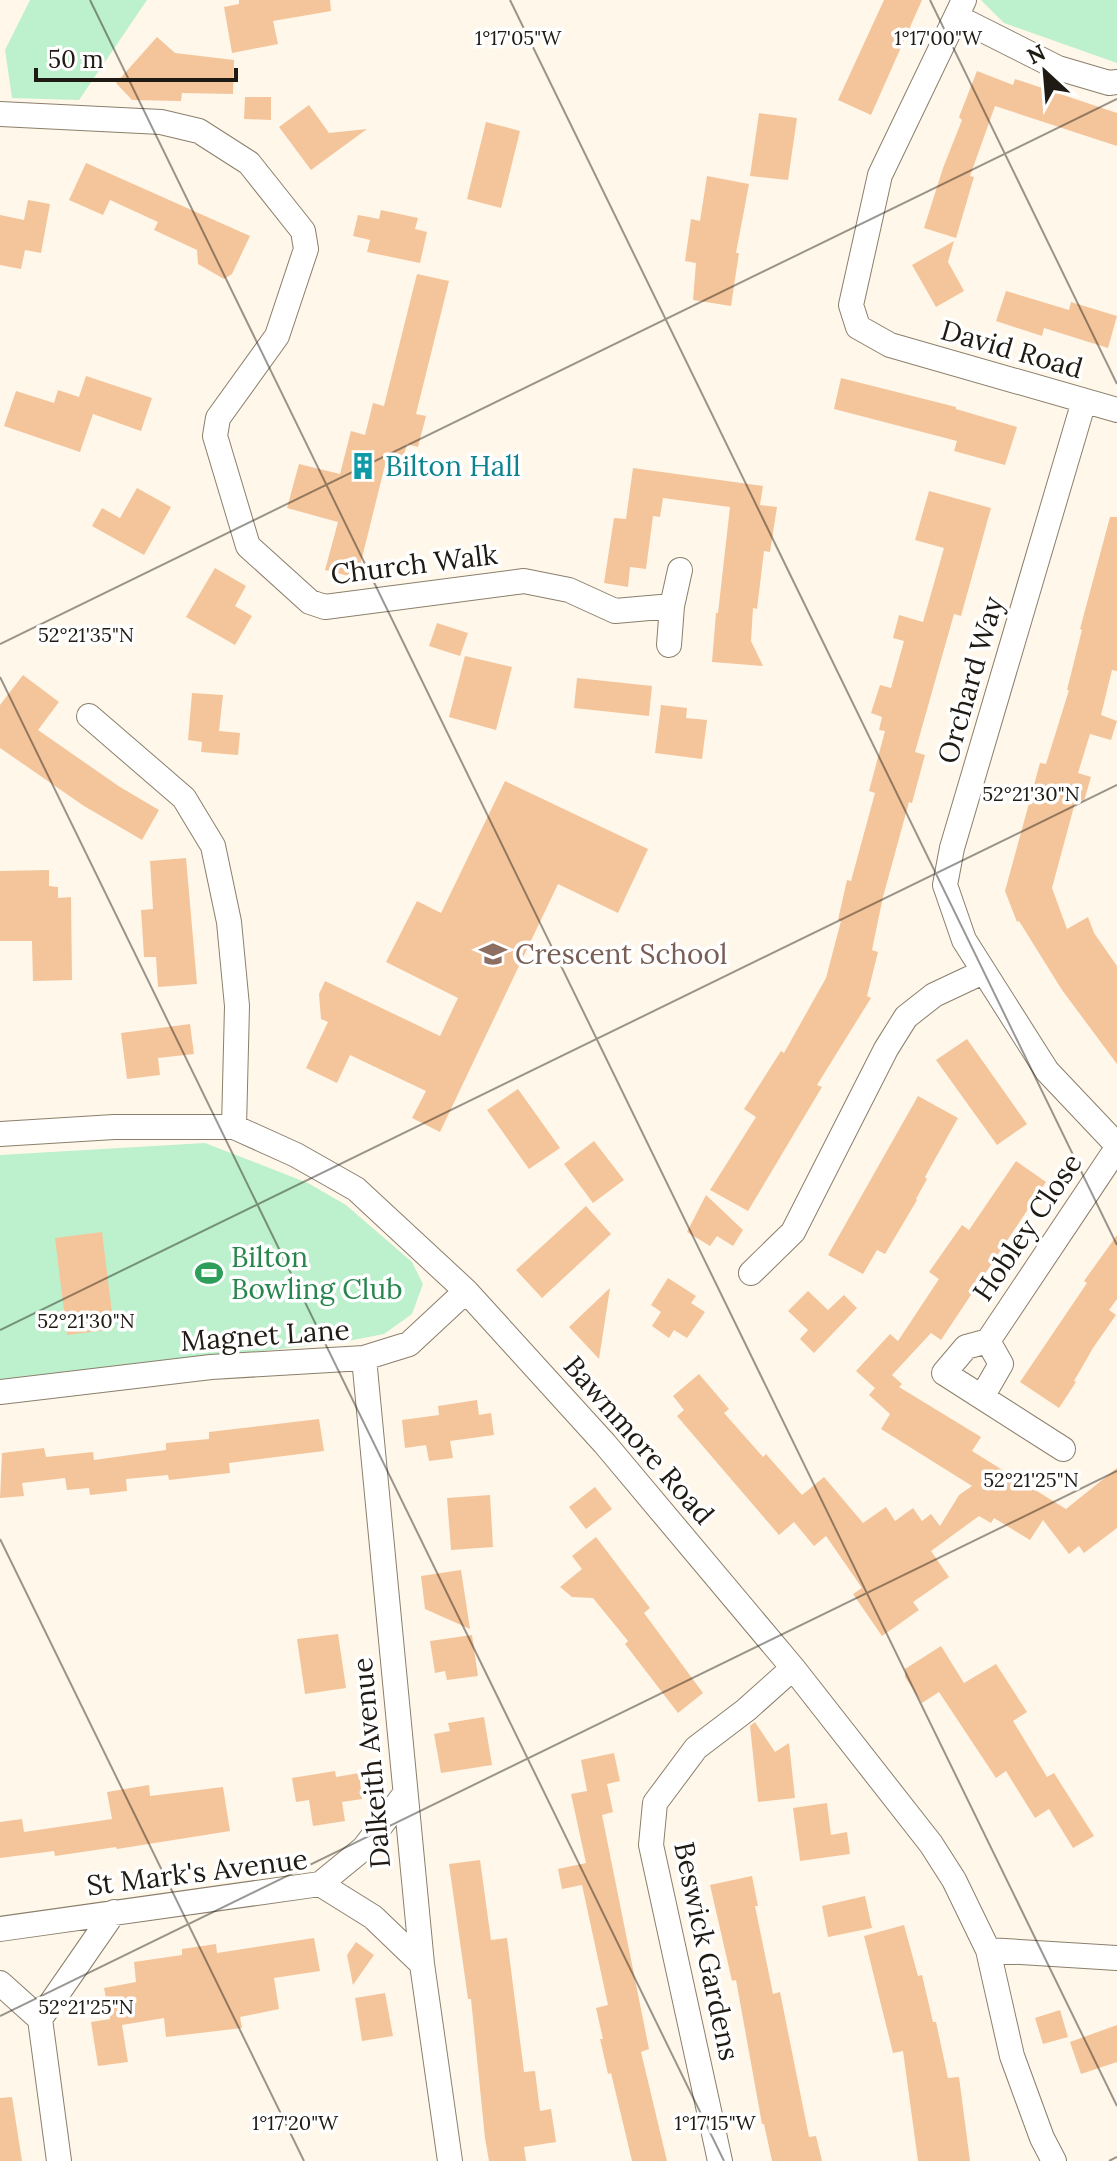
<svg xmlns="http://www.w3.org/2000/svg" width="1117" height="2161" font-family="Lora,serif">
<rect width="100%" height="100%" fill="#fff7ea"/>
<path fill="#bdf0cc" d="M30,0H147L79,100L12,98L5,50Z
M981,0H1117V63L1004,23Z
M205,1143L308,1183L346,1205L412,1262L423,1284L412,1314L384,1334L348,1341L0,1382V1155Z"/>
<path fill="#f4c59b" d="M239,0H330L331,11L273,21L278,44L232,53L224,7L239,4Z
M884,0H922L871,115L838,100Z
M157,37L175,53L234,60L233,94L182,93L181,101L132,100L116,83Z
M977,71L1013,85L1015,79L1117,113V146L995,106L970,176L974,177L956,238L924,228L943,168L962,120L959,117Z
M245,97H271V120L244,119Z
M309,105L329,133L367,129L311,170L279,127Z
M759,113L797,118L788,180L750,176Z
M486,122L520,131L501,208L467,199Z
M86,163L250,236L232,274L224,279L198,264L197,250L154,230L158,222L110,200L103,215L69,200Z
M707,176L749,184L736,253H739L731,306L693,300L696,263L685,261L691,219L700,221Z
M28,200L50,204L41,253L25,250L21,269L0,265V215L24,220Z
M381,210L418,218L415,229L427,232L420,263L367,252L370,240L353,236L358,215L379,219Z
M954,241L948,262L964,291L936,307L912,265Z
M417,274L449,281L416,414L426,416L418,447L407,444L402,461L387,457L357,578L325,570L338,522L287,508L299,464L340,474L351,431L365,435L373,403L384,406Z
M1006,291L1069,310L1071,302L1117,316L1108,348L1044,328L1042,336L996,321Z
M86,376L152,398L141,431L93,414L80,452L4,426L16,391L54,403L58,390L79,397Z
M841,378L956,407V409L1017,427L1005,465L954,451L957,441L834,409Z
M633,468L763,486L760,505L777,507L770,552L764,551L757,609L753,608L751,641L763,666L712,662L716,613H718L730,507L663,498L660,517L653,516L646,569L630,567L628,587L604,583L614,518L626,519Z
M137,488L171,507L144,555L92,526L102,508L120,518Z
M929,491L991,508L961,616L954,614L915,752L925,755L912,803L909,802L883,897L872,950L878,952L867,996L871,998L817,1085L822,1087L748,1211L710,1190L756,1117L744,1109L781,1051L784,1053L826,978L841,921L838,920L847,880L851,881L875,793L869,791L885,731L879,730L882,717L871,713L880,685L891,688L904,641L893,638L899,615L923,622L944,548L915,540Z
M1110,517H1117V671L1112,670L1101,715L1117,721L1111,740L1090,734L1078,773L1091,777L1084,801L1076,799L1052,888L1067,929L1088,917L1094,933L1117,966V1064L1062,990L1019,921L1017,922L1005,891L1040,763L1046,764L1069,690H1067L1082,630L1080,629Z
M215,568L246,586L235,606L252,616L235,645L186,617Z
M437,623L468,633L460,656L429,646Z
M465,656L512,667L496,730L449,717Z
M23,675L59,702L38,730L120,787L159,810L142,840L84,806L0,748V705Z
M577,678L652,686L649,716L574,708Z
M192,693L223,695L219,731L240,733L238,755L201,752L202,742L188,740Z
M661,705L687,708L686,718L707,720L702,759L655,753Z
M505,781L648,849L618,913L558,884L440,1132L412,1118L426,1091L350,1055L337,1083L306,1068L328,1022L321,1019L319,994L325,981L440,1036L458,998L386,962L417,901L441,913Z
M186,858L197,984L158,987L156,957H144L141,910L153,909L150,861Z
M49,870V886L58,887V898L71,897L72,980L33,981L32,941H0V871Z
M190,1024L194,1054L158,1058L160,1075L127,1079L121,1033Z
M967,1039L1027,1124L997,1145L936,1060Z
M518,1089L560,1148L529,1169L487,1110Z
M918,1096L958,1118L925,1177L927,1179L916,1199L917,1200L904,1222L885,1254L877,1250L863,1274L828,1255Z
M594,1141L624,1180L593,1203L564,1164Z
M1016,1161L1046,1182L941,1340L931,1333L892,1375L902,1384L899,1387L981,1437L972,1451L1066,1509L1117,1468V1528L1084,1553L1079,1546L1069,1554L1043,1520L1030,1540L994,1518L991,1523L979,1516L931,1551L949,1577L913,1602L919,1610L882,1636L853,1594L862,1588L826,1536L814,1546L794,1522L779,1535L677,1416L684,1410L673,1396L699,1374L729,1409L724,1413L763,1457L766,1454L802,1495L824,1477L863,1523L886,1507L895,1521L913,1508L922,1521L931,1514L940,1526L959,1495L972,1486L881,1429L890,1414L869,1395L875,1388L856,1371L890,1334L898,1341L939,1279L929,1272L962,1225L969,1230Z
M706,1195L743,1230L733,1246L717,1236L710,1246L687,1232Z
M586,1206L611,1234L542,1298L516,1270Z
M102,1232L114,1329L67,1335L55,1238Z
M1117,1235V1299L1109,1310L1116,1315L1093,1348L1074,1381L1076,1382L1059,1408L1020,1382L1087,1283L1084,1281Z
M668,1278L696,1296L691,1303L705,1312L687,1338L674,1330L669,1338L652,1326L661,1312L651,1305Z
M610,1288L599,1359L569,1327Z
M808,1291L828,1310L844,1295L857,1308L814,1353L800,1339L808,1330L788,1311Z
M477,1400L479,1415L491,1413L494,1435L450,1441L453,1458L429,1461L426,1445L405,1448L402,1420L439,1415L438,1406Z
M319,1419L324,1451L229,1463L230,1473L169,1480L168,1475L126,1479L127,1491L90,1495L89,1488L67,1490L65,1478L22,1483L24,1496L0,1498L2,1453L44,1448L46,1457L93,1452L94,1460L166,1450V1443L209,1439V1432Z
M595,1487L612,1509L586,1529L569,1507Z
M490,1495L493,1547L451,1550L447,1498Z
M596,1537L650,1608L644,1613L703,1693L678,1713L625,1644L628,1641L593,1598L572,1597L560,1587L582,1569L572,1556Z
M461,1570L470,1629L425,1609L421,1576Z
M338,1634L346,1688L305,1694L297,1639Z
M472,1635L478,1676L447,1680L445,1671L435,1673L430,1641Z
M941,1646L964,1683L996,1664L1027,1712L1013,1721L1047,1777L1054,1773L1094,1836L1073,1848L1049,1809L1035,1818L1006,1771L996,1778L939,1692L922,1703L905,1677V1669Z
M484,1717L492,1765L441,1773L434,1734L450,1731L448,1723Z
M755,1722L775,1752L789,1743L795,1798L758,1802L750,1726Z
M614,1753L620,1781L607,1784L613,1812L602,1815L649,2049L641,2052L667,2161H632L611,2073L608,2074L600,2039H603L596,2008L608,2005L582,1885L562,1889L558,1869L586,1863L571,1794L587,1791L581,1760Z
M335,1771L336,1777L359,1773L362,1799L342,1802L345,1821L313,1826L309,1800L296,1802L292,1778Z
M149,1785L150,1796L223,1787L230,1831L117,1849L116,1847L55,1856L54,1851L0,1858V1822L22,1819L24,1832L112,1819L107,1792Z
M827,1803L831,1835L847,1832L850,1854L800,1861L793,1808Z
M480,1860L491,1940L507,1938L524,2072L535,2071L540,2111L551,2109L556,2142L524,2147L526,2161H489L485,2138L471,1999H468L449,1864Z
M752,1876L758,1906H755L773,1994L780,1992L809,2137L816,2136L822,2161H772L764,2124H762L736,1980L732,1981L710,1885Z
M865,1896L872,1928L828,1937L822,1906Z
M904,1925L918,1976L922,1975L933,2022H936L948,2078L959,2077L970,2161H918L903,2051L893,2053L864,1936Z
M314,1938L320,1971L274,1978L279,2009L240,2017L242,2028L166,2037L164,2018L122,2025L128,2062L98,2066L91,2022L110,2019L104,1988L136,1982L134,1962L182,1955V1949L216,1944L217,1953Z
M356,1942L374,1955L353,1985L347,1955Z
M385,1993L393,2036L362,2041L355,1998Z
M1060,2010L1068,2037L1043,2044L1035,2018Z
M1117,2025V2062L1081,2074L1070,2042Z
M12,2097L22,2161H0V2098Z"/>
<g fill="none" stroke-linecap="round" stroke-linejoin="round">
<g stroke="#8b7f6b" stroke-width="26">
<path id="street" d="M964,0L880,175L851,305L858,327L890,345L1117,410
M957,17L1058,68L1109,83L1117,82
M0,114L161,122L199,131L249,163L303,231L306,249L277,336L218,418L215,436L248,546L310,602L325,607L524,581L569,590L615,611L672,606
M1084,401L952,848L945,885L964,940L1047,1071L1117,1145
M669,645L672,606L680,570
M89,716L184,798L213,846L229,922L237,1006L234,1127
M0,1134L114,1127H234L296,1155L356,1189L466,1291L605,1444L793,1668L931,1844L954,1880L988,1950L1012,2056L1042,2138L1054,2161
M751,1273L793,1232L886,1049L906,1017L934,995L983,972
M988,1341L1117,1148
M988,1341L966,1347L944,1373L1063,1449
M364,1358L422,1964L450,2161
M0,1392L211,1367L364,1358L409,1344L466,1291
M982,1397L1001,1364L988,1341
M320,1884L364,1848L404,1795
M0,1929L320,1884L373,1917L422,1964
M988,1950L1117,1958
M0,1983L40,2019L59,2161
M40,2019L114,1912
M720,2161L651,1845L655,1803L696,1748L746,1710L793,1668"/>
</g>
<use href="#street" stroke="#fff" stroke-width="24"/>
</g>
<path fill="none" stroke="#1f1a13" stroke-width="2" stroke-opacity="0.45" d="M90,0L1117,2106M510,0L1117,1245M930,0L1117,384M0,644L1117,99M0,677L724,2161M0,1330L1117,785M0,1539L304,2161M0,2016L1117,1471M1109,2161L1117,2157"/>
<defs>
<g id="building-bare" transform="scale(2.16)"><path d="M-4-6H4V6H1V3H-1V6H-4ZM-2.5-4.3h1.7v1.8h-1.7ZM.8-4.3h1.7v1.8H.8ZM-2.5-1h1.7V.8h-1.7ZM.8-1h1.7V.8H.8Z" fill="#0f9aa8" stroke="#fff" stroke-width="2.5" paint-order="stroke"/></g>
<g id="school-bare" transform="scale(2.16)"><path d="M0-5L7-2L0 1L-7-2ZM-4 1L0 2.5L4 1V4Q0 6-4 4Z" fill="#8d6e63" stroke="#fff" stroke-width="2.5" paint-order="stroke"/></g>
<g id="stadium-bare" transform="scale(2.16)"><path d="M0-5a6.5 5 0 1 0 0 10a6.5 5 0 1 0 0-10ZM-3.5-1.8h7v3.6h-7Z" fill="#2e9e5b" stroke="#fff" stroke-width="2.5" paint-order="stroke"/></g>
</defs>
<g fill-rule="evenodd">
<use href="#building-bare" x="363" y="466"/>
<use href="#school-bare" x="493" y="954"/>
<use href="#stadium-bare" x="209" y="1273"/>
</g>
<g text-anchor="middle" stroke-width="7" stroke-linejoin="round" paint-order="stroke">
<g font-size="28" fill="#1f1a13" stroke="#fff">
<text transform="translate(1012 349) rotate(16)" y="10">David Road</text>
<text transform="translate(414 564) rotate(-7)" y="10">Church Walk</text>
<text transform="translate(970 680) rotate(-74)" y="10">Orchard Way</text>
<text transform="translate(1027 1227) rotate(-56)" y="10">Hobley Close</text>
<text transform="translate(265 1335) rotate(-4)" y="10">Magnet Lane</text>
<text transform="translate(639 1440) rotate(49)" y="10">Bawnmore Road</text>
<text transform="translate(371 1763) rotate(-95)" y="10">Dalkeith Avenue</text>
<text transform="translate(197 1872) rotate(-7)" y="10">St Mark's Avenue</text>
<text transform="translate(707 1951) rotate(78)" y="10">Beswick Gardens</text>
</g>
<g font-size="28" fill="#0d838f" stroke="#fff" text-anchor="start">
<text x="385" y="476">Bilton Hall</text>
</g>
<g font-size="28" fill="#785e54" stroke="#fff" text-anchor="start">
<text x="515" y="964">Crescent School</text>
</g>
<g font-size="28" fill="#27864d" stroke="#fff" text-anchor="start">
<text x="231" y="1267">Bilton<tspan x="231" dy="32">Bowling Club</tspan></text>
</g>
</g>
<g font-size="20" text-anchor="middle" fill="#1f1a13" stroke="#fff" stroke-width="7" stroke-linejoin="round" paint-order="stroke">
<text x="518" y="45">1°17'05"W</text>
<text x="938" y="45">1°17'00"W</text>
<text x="86" y="642">52°21'35"N</text>
<text x="1031" y="801">52°21'30"N</text>
<text x="86" y="1328">52°21'30"N</text>
<text x="1031" y="1487">52°21'25"N</text>
<text x="86" y="2014">52°21'25"N</text>
<text x="295" y="2130">1°17'20"W</text>
<text x="715" y="2130">1°17'15"W</text>
</g>
<g transform="translate(1045 72) rotate(334)" stroke="#ffffff" stroke-width="6" paint-order="stroke">
<path d="M0-6L14 30L0 20L-14 30Z" fill="#1f1a13"/>
<text y="-12" font-size="22" font-weight="bold" text-anchor="middle" fill="#1f1a13">N</text>
</g>
<path d="M36 68v12h200v-12" fill="none" stroke="#1f1a13" stroke-width="4"/>
<text x="48" y="68" font-size="24" fill="#1f1a13" stroke="#ffffff" stroke-width="6" paint-order="stroke">50 m</text>
</svg>
